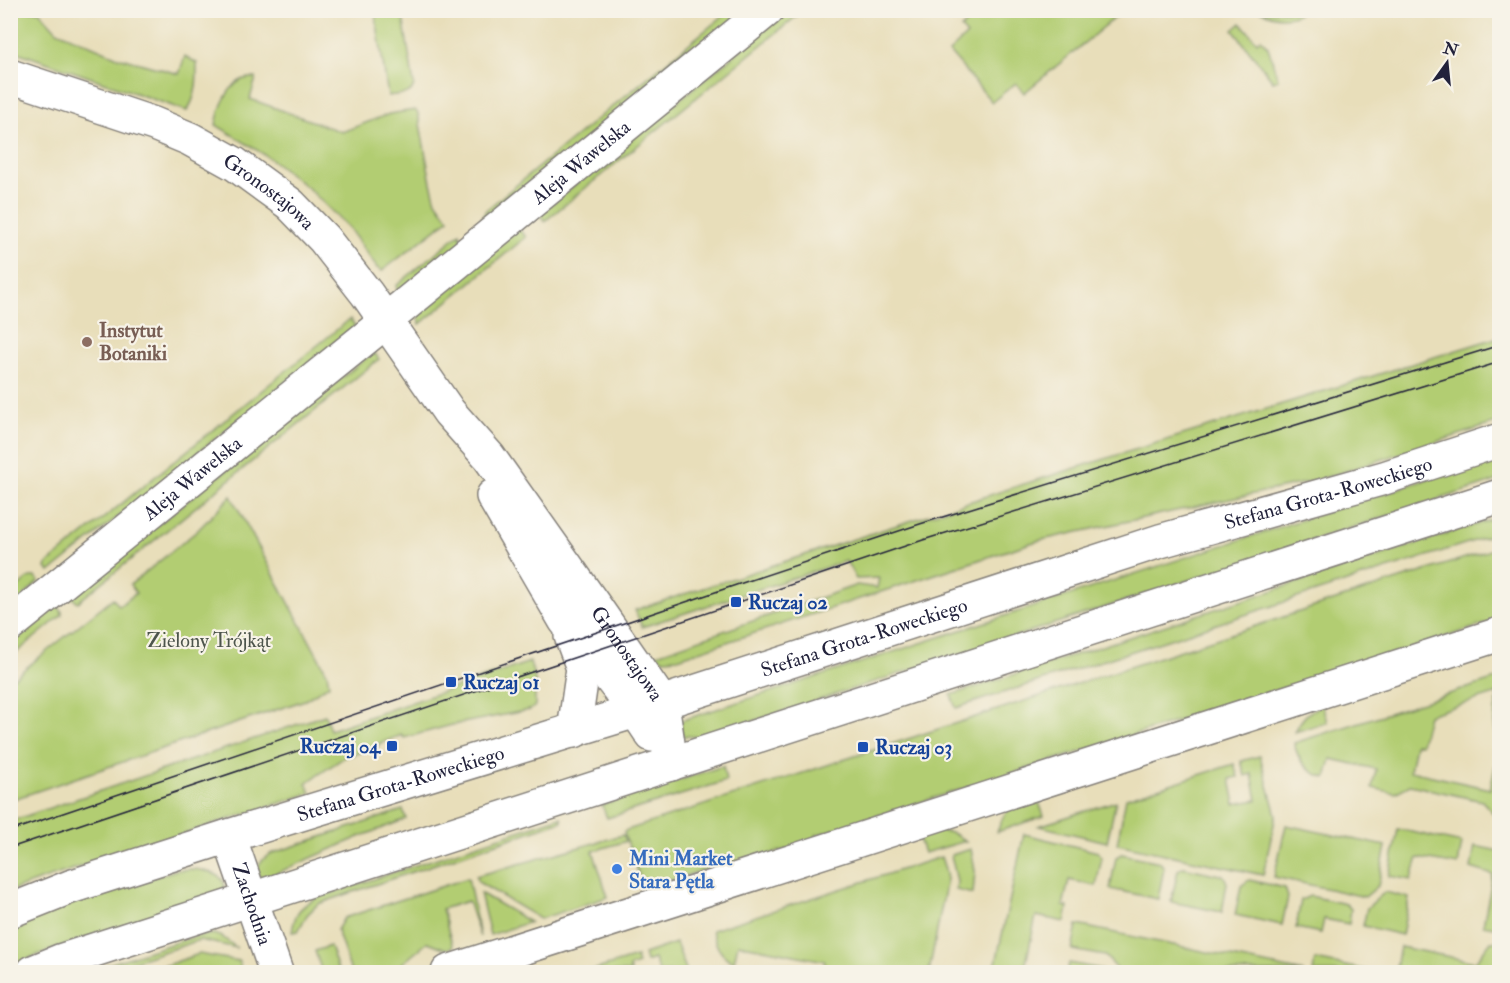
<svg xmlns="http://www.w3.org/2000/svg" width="1510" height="983" viewBox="0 0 1510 983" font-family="'IM FELL Double Pica',serif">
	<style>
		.green { fill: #b2cd72; stroke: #6a7856; stroke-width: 1.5 }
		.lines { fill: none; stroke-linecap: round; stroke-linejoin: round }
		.minor-casing { stroke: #85807a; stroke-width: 36 }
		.major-casing { stroke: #85807a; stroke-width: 36 }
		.minor { stroke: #fff; stroke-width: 33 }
		.major { stroke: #fff; stroke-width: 33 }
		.tram { stroke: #22223b; stroke-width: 1.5 }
		.education-dot { fill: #8d6e63; stroke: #f7f3e8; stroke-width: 2 }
		.transit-dot { fill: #1a4fb4; stroke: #f7f3e8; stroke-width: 2 }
		.shop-dot { fill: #3f7fe0; stroke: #f7f3e8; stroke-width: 2 }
		.labels { text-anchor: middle; stroke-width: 4.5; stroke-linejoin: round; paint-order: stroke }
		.street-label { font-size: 20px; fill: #22223b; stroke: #f7f3e8 }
		.education-label { font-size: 20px; font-weight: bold; fill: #785e54; stroke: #f7f3e8; text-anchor: start }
		.transit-label { font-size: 20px; font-weight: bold; fill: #164399; stroke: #f7f3e8; text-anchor: start }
		.park-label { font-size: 20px; fill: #4d554c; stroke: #f7f3e8 }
		.shop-label { font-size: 20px; font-weight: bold; fill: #366cbe; stroke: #f7f3e8; text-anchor: start }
	</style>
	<rect width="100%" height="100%" fill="#f7f3e8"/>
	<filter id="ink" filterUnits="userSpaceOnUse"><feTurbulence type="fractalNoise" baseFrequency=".0167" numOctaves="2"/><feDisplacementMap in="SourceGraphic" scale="12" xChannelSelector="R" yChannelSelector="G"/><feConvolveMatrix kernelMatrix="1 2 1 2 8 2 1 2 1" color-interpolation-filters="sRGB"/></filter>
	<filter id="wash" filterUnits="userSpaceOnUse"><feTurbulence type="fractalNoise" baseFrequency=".008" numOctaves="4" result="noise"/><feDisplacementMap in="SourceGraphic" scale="24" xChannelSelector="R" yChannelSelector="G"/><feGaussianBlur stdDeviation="1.35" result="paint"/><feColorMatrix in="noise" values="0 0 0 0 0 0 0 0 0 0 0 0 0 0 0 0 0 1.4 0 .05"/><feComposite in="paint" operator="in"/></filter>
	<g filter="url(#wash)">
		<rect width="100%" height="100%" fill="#e8deba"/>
		<!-- green -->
		<path class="green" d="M11 10 39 11 57 31 118 57 179 74 185 56 197 63C197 81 197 96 187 111L11 50Z
			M375 11H402L414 85C412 96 398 94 388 96Z
			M729 11H748L483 221 481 218 486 210Z
			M788 11H803L545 221 539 214Z
			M982 11V10L1123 11 1024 93 1016 83 992 102 949 52 967 35 961 28Z
			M1260 11H1302C1289 21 1274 17 1260 11Z
			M1241 23 1257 42 1261 39 1268 47 1278 79 1273 81 1233 30Z
			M248 78H256L250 99 342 132 389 114 415 110 418 113 431 183 436 201 449 219 382 271 377 268 349 228 308 188 265 155 216 125C219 108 229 81 248 78Z
			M518 228 526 237 420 324 418 311Z
			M460 233 463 243 399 296 396 286Z
			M350 319 355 326 50 572 46 568 47 564Z
			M1499 337V422L1318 480 1037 541 678 658 664 659 654 655 857 585 877 588 879 578 856 579 846 561 642 627 635 610 1024 484Z
			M374 352 379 359 78 602 71 597V594Z
			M1499 456V480L704 737 682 736 680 721 686 719Z
			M231 496 327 673 329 685 305 700 11 800V680L113 598 119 606 136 593 130 585 197 531Z
			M1499 517V533L956 708 951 695Z
			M1499 547V620L816 835 818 839 732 867 729 862 644 889 627 841 593 851 608 897 540 919 478 882 476 876 623 835 626 840 624 831Z
			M30 577H35L39 581 11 609V593Z
			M58 606 62 612V615L11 657V642L54 607Z
			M530 662 535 680V706L530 710 452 725 404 738 402 735 378 744V747L345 757 306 783 311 793 40 880 11 891V821L325 715 330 730Z
			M1499 678V740C1490 724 1496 709 1498 693L1428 715 1421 744H1415L1410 771 1490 789 1496 763H1499V815L1494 814 1482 801 1410 785 1395 793 1372 788 1376 769 1331 759 1326 778C1308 773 1298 761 1294 743Z
			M1322 705 1327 722 1295 732C1301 719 1308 711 1322 705Z
			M1260 756 1276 815 1263 875 1117 844 1126 798 1234 764 1238 777 1230 779 1235 804 1257 800 1252 774 1245 776 1241 761Z
			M723 766 726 781 607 818 602 805Z
			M1037 797 1044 816 997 832 1003 817 1012 805Z
			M1116 801 1107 842 1039 826Z
			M403 810 406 819 357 838 268 877H259C256 863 260 862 270 854Z
			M561 817 562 821 318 904 307 915 298 931 292 932C295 913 298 909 314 899Z
			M1286 825 1386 846 1378 886 1365 897 1274 877Z
			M1398 829 1462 843 1458 865 1418 858 1411 880 1389 876Z
			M941 831 952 833 966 841 924 853 918 836Z
			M1024 834 1098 852 1102 857 1096 886 1069 880 1063 906 1068 907 1065 922 1036 916 1024 972H994Z
			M1475 846 1499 851V928L1483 925 1493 875 1471 868Z
			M971 849 975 871 973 894 956 890 957 881 951 855Z
			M1122 854 1160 862 1164 868 1158 899 1110 889 1116 857Z
			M941 857 945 869 947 879 929 972H823L825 961 738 944 734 962C720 956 715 944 712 930Z
			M1183 867 1224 876 1227 883 1222 912 1171 902 1178 870Z
			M193 869C205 870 231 875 223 892L40 954 11 966V925L41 913 176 870Z
			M468 878 480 937 468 901 442 909 453 947 446 949 428 942 392 972H351L337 930 344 918Z
			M1249 880 1285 888 1288 897 1282 925 1235 915 1241 886Z
			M1385 892 1409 898 1402 935 1363 926 1367 908Z
			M480 893 530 922 490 935Z
			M1310 896 1346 904 1351 909 1349 924 1324 919 1321 933 1296 928 1301 900Z
			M1077 925 1304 972H1120L1105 956 1072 950Z
			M214 934 222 937 237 948 200 940 101 972H84L196 936Z
			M1491 941 1499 942V972H1395L1400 947 1475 962Z
			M676 943 687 972H659L654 959 646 962 644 954Z
			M330 946 339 972H322L315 951Z
			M199 954 239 961 241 970 233 972H146Z
			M636 957 638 964 629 967 631 972H587Z
			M1315 960 1376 972H1313Z
			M1069 963 1101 969 1104 972H1067Z"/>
	</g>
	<g filter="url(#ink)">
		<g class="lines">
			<defs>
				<g id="minor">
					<path id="s1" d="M10 76 154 124 190 139 235 164 290 204 324 239 367 294 449 412 489 457 596 608 662 703 671 764"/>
					<path id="s2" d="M396 312 767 10"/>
					<path d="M493 496 565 620 636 711 652 735"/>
					<path id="s3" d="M10 625 374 331"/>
					<path d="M571 636 583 668 574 731"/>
					<path id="s4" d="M229 836 276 972"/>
					<path d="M448 972 1500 634"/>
				</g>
				<g id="major">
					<path id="s5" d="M10 911 70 887 229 836 636 711 1160 541 1384 478 1500 440"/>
					<path d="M33 972 60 961 1500 496"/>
				</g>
			</defs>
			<!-- minor casing -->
			<use href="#minor" class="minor-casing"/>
			<!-- major casing -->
			<use href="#major" class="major-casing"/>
			<!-- minor -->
			<use href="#minor" class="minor"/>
			<!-- major -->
			<use href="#major" class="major"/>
			<!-- tram -->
			<path class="tram" d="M10 831 742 583 920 524 1500 345
				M10 848 923 540 1500 362"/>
		</g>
	</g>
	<!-- markers -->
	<circle class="education-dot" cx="87" cy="342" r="6"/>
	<g class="transit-dot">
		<rect x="730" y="596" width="12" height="12" rx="3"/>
		<rect x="445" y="676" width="12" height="12" rx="3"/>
		<rect x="386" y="740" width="12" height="12" rx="3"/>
		<rect x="857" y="741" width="12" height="12" rx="3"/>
	</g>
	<circle class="shop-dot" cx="617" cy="869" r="6"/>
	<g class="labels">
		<!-- street labels -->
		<g class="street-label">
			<text dy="7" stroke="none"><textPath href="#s2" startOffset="238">Aleja Wawelska</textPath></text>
			<text dy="7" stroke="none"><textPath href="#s1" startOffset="286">Gronostajowa</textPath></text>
			<text dy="7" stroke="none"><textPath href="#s3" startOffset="234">Aleja Wawelska</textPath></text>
			<text dy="7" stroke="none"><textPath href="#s5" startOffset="1383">Stefana Grota-Roweckiego</textPath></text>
			<text dy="7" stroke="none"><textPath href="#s5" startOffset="897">Stefana Grota-Roweckiego</textPath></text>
			<text dy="7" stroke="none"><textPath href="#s1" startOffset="873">Gronostajowa</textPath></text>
			<text dy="7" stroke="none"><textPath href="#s5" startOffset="411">Stefana Grota-Roweckiego</textPath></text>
			<text dy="7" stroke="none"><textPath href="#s4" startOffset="72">Zachodnia</textPath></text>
		</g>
		<!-- education labels -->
		<g class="education-label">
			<text x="99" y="337">Instytut<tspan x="99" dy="23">Botaniki</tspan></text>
		</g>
		<!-- transit labels -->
		<g class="transit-label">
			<text x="748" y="609">Ruczaj 02</text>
			<text x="463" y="689">Ruczaj 01</text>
			<text x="380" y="753" text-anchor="end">Ruczaj 04</text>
			<text x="875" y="754">Ruczaj 03</text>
		</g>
		<!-- park labels -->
		<g class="park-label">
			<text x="209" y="647">Zielony Trójkąt</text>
		</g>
		<!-- shop labels -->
		<g class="shop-label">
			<text x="629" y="865">Mini Market<tspan x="629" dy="23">Stara Pętla</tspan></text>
		</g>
	</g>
	<!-- margin -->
	<rect width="1510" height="983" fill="none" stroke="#f7f3e8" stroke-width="36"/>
	<!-- north arrow -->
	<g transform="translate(1447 63) rotate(15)" stroke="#f7f3e8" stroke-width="4.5" paint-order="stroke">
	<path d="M0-4.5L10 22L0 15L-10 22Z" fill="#22223b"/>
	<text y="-9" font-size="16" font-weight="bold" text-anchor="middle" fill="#22223b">N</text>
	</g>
</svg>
